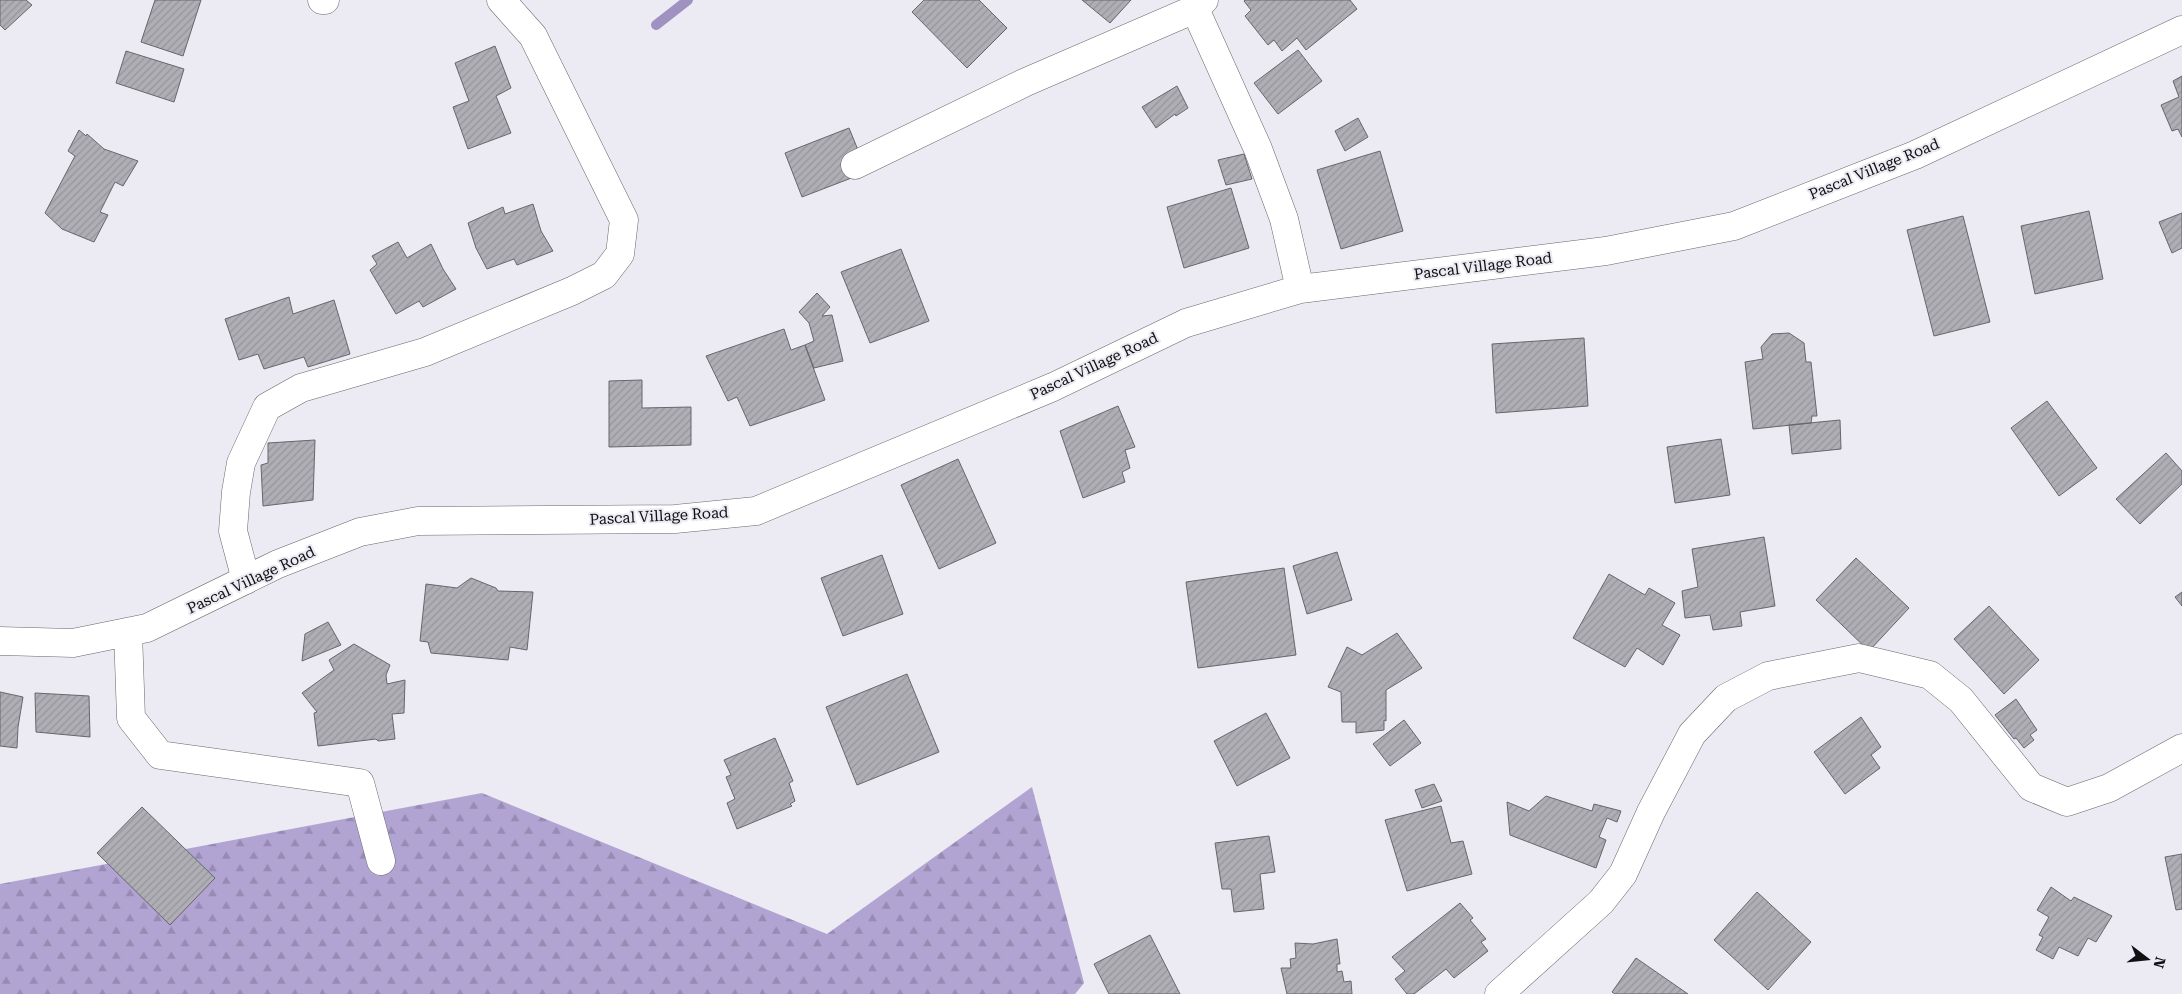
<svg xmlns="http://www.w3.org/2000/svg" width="2182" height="994" viewBox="0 0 2182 994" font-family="'Roboto Serif',serif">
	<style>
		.forest { fill: url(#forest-firs) }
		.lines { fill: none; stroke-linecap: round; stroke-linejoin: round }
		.stream { stroke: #a092c0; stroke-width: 10 }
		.building { fill: url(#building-hatch); stroke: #67666c }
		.minor-casing { stroke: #68676d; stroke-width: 29 }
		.minor { stroke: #fff; stroke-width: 28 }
		.labels { text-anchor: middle; stroke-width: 4; stroke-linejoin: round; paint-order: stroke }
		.street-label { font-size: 15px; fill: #111013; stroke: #eceaf2 }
	</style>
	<defs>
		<pattern id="forest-firs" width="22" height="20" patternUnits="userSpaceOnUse" patternTransform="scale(1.25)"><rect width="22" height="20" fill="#b1a3d2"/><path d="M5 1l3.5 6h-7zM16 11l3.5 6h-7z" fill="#978bb3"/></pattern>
		<pattern id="building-hatch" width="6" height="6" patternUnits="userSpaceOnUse" patternTransform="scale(1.25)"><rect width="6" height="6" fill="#b0aeb5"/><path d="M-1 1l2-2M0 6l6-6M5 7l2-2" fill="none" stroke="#96959b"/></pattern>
	</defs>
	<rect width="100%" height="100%" fill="#eceaf2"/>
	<!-- forest -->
	<path class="forest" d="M1032 787 1084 983 1075 994H0V884L482 793 827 934Z"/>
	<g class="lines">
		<!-- stream -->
		<path class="stream" d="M656 25 688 0"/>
	</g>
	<!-- building -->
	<path class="building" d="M0 0H26L32 5 5 30 0 25Z
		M155 0H201L183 56 141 42Z
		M924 0H979L1007 28 967 68 912 12Z
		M1082 0H1131L1110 23Z
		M1245 0H1350L1357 9 1306 50 1297 38 1282 51 1274 40 1268 45 1245 16 1251 10 1244 1Z
		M495 46 511 88 496 96 511 133 468 149 453 107 469 101 455 63Z
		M1298 50 1322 81 1278 114 1254 83Z
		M126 51 184 69 174 102 116 83Z
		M2182 76V137L2178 129 2172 131 2161 105 2179 97 2173 81Z
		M1177 86 1188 108 1176 116 1175 114 1156 128 1142 107Z
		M1358 118 1368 137 1345 151 1335 131Z
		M849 128 867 172 802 197 785 153Z
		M79 130 86 136 87 134 104 149 138 161 123 186 115 182 100 212 108 215 94 242 62 229 45 213 75 156 68 151Z
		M1380 151 1403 231 1341 249 1317 170Z
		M1244 154 1252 179 1226 185 1218 160Z
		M1231 188 1249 248 1184 268 1167 207Z
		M533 204 541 231 553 251 517 265 514 259 487 269 476 248 468 223 503 207 505 214Z
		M2089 211 2103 279 2035 294 2021 226Z
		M2182 213V248L2172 253 2159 222Z
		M1963 216 1990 322 1934 336 1907 230Z
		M398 242 407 258 431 244 443 269 456 289 423 307 419 301 396 314 370 270 377 264 372 256Z
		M901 249 929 321 870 343 841 272Z
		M817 293 830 307 822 316 832 315 843 361 814 368 805 345 814 341 809 323 799 312Z
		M289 297 293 314 334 300 350 354 308 367 304 357 264 369 258 354 239 360 225 319Z
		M784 329 791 350 805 345 825 400 750 426 737 397 728 401 706 356Z
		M1789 333 1804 343 1806 362H1811L1817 416H1812L1811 423 1753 429 1745 362 1763 359 1761 347 1772 334Z
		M1584 338 1588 406 1496 413 1492 344Z
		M642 380V408L691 407V445L609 447V381Z
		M2047 401 2097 468 2059 496 2011 428Z
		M1118 406 1135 447 1125 450 1130 468 1122 472 1125 482 1083 498 1060 431Z
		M1840 420 1841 449 1792 454 1789 425Z
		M1721 439 1730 495 1675 503 1667 447Z
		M315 440 313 500 263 506 261 465 268 463V443Z
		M2166 453 2182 471V484L2140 524 2116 499Z
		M958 459 996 543 939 569 901 485Z
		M1764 537 1775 606 1740 612 1742 626 1713 630 1710 615 1685 618 1682 591 1698 587 1692 549Z
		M1337 552 1352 600 1307 614 1293 566Z
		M882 555 903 614 843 636 821 578Z
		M1856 558 1909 608 1869 651 1816 600Z
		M1284 568 1296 655 1198 668 1186 582Z
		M1609 574 1645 595 1649 588 1675 603 1662 625 1680 635 1663 665 1637 648 1625 667 1573 638Z
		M471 578 496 588 498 591 533 592 527 650 510 647 508 660 431 653 428 642 420 641 426 584 457 588Z
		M2182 592V606L2175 597Z
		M1989 606 2039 660 2004 694 1954 639Z
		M328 622 341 645 302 661 305 634Z
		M1397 633 1422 668 1386 690V721L1384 720V730L1356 733V722H1342L1341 692 1328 687 1347 647 1362 655Z
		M354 644 390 665 386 675 387 684 405 680 404 713 392 714 395 739 378 741 376 739 318 746 314 713 317 712 302 693 334 670 329 660Z
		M907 674 939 752 857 785 826 707Z
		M0 692 23 697 18 727 17 748 0 746Z
		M35 693 89 696 90 737 36 732Z
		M2016 699 2037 730 2030 735 2034 740 2024 748 2016 738 2014 739 1995 715Z
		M1266 713 1290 758 1237 786 1214 741Z
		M1861 717 1881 747 1871 755 1880 768 1845 794 1814 752Z
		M1404 720 1421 743 1390 766 1373 744Z
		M775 738 793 781 789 783 795 801 790 804 792 806 737 829 727 803 735 799 726 777 731 775 724 760Z
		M1434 784 1442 801 1422 808 1415 790Z
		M1546 796 1592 811 1594 804 1621 811 1617 822 1607 818 1599 837 1606 840 1596 868 1510 835 1507 802 1529 811Z
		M1441 806 1451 843 1463 841 1472 874 1407 891 1385 820Z
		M142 807 215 878 170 925 97 853Z
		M1269 836 1275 872 1260 874 1264 909 1234 912 1231 889H1222L1215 843Z
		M2182 854V909L2176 910 2165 857Z
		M2051 887 2071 901 2074 897 2112 916 2096 942 2088 938 2078 956 2059 947 2053 959 2036 950 2043 937 2039 935 2049 917 2037 910Z
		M1757 892 1811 942 1768 990 1714 940Z
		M1460 903 1473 918 1470 920 1486 939 1481 942 1488 951 1454 978 1446 969 1414 994H1407L1395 979 1405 971 1392 957Z
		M1150 935 1180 994H1109L1094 964Z
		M1337 939 1340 964H1337V972L1342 971 1344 982 1351 981 1352 994H1287L1281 968H1291L1290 959 1296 958 1295 943 1313 944Z
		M1636 958 1688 994H1615L1612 992Z"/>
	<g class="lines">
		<defs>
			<path id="minor" d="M322 0H325
				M1195 9 1258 149 1284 219 1300 289
				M855 165 1026 82 1195 9 1204 0
				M246 580 233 531 236 492 241 463 267 407 301 388 425 352 572 291 604 275 620 254 624 220 533 36 501 0
				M128 632 131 718 160 755 360 783 381 861
				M0 641 73 643 147 628 278 564 360 532 418 521 675 519 756 511 1053 387 1186 323 1300 289 1606 251 1734 226 1915 155 2182 30
				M1499 994 1601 902 1623 874 1651 812 1692 734 1726 698 1768 676 1859 658 1930 675 1961 700 2031 787 2067 802 2109 788 2182 748"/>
		</defs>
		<!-- minor casing -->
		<use href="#minor" class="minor-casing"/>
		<!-- minor -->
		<use href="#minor" class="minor"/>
	</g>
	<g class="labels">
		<!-- street labels -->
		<g class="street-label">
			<text transform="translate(1874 169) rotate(-22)" y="5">Pascal Village Road</text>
			<text transform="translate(1483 266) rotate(-7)" y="5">Pascal Village Road</text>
			<text transform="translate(1094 366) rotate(-25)" y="5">Pascal Village Road</text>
			<text transform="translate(659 516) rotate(-3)" y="5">Pascal Village Road</text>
			<text transform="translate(251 580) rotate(-25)" y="5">Pascal Village Road</text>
		</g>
	</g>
	<!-- north arrow -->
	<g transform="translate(2147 959) rotate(106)" stroke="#eceaf2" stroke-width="4" paint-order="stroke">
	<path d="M0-4L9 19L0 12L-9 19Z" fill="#111013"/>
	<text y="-8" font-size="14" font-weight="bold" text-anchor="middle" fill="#111013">N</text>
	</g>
</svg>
